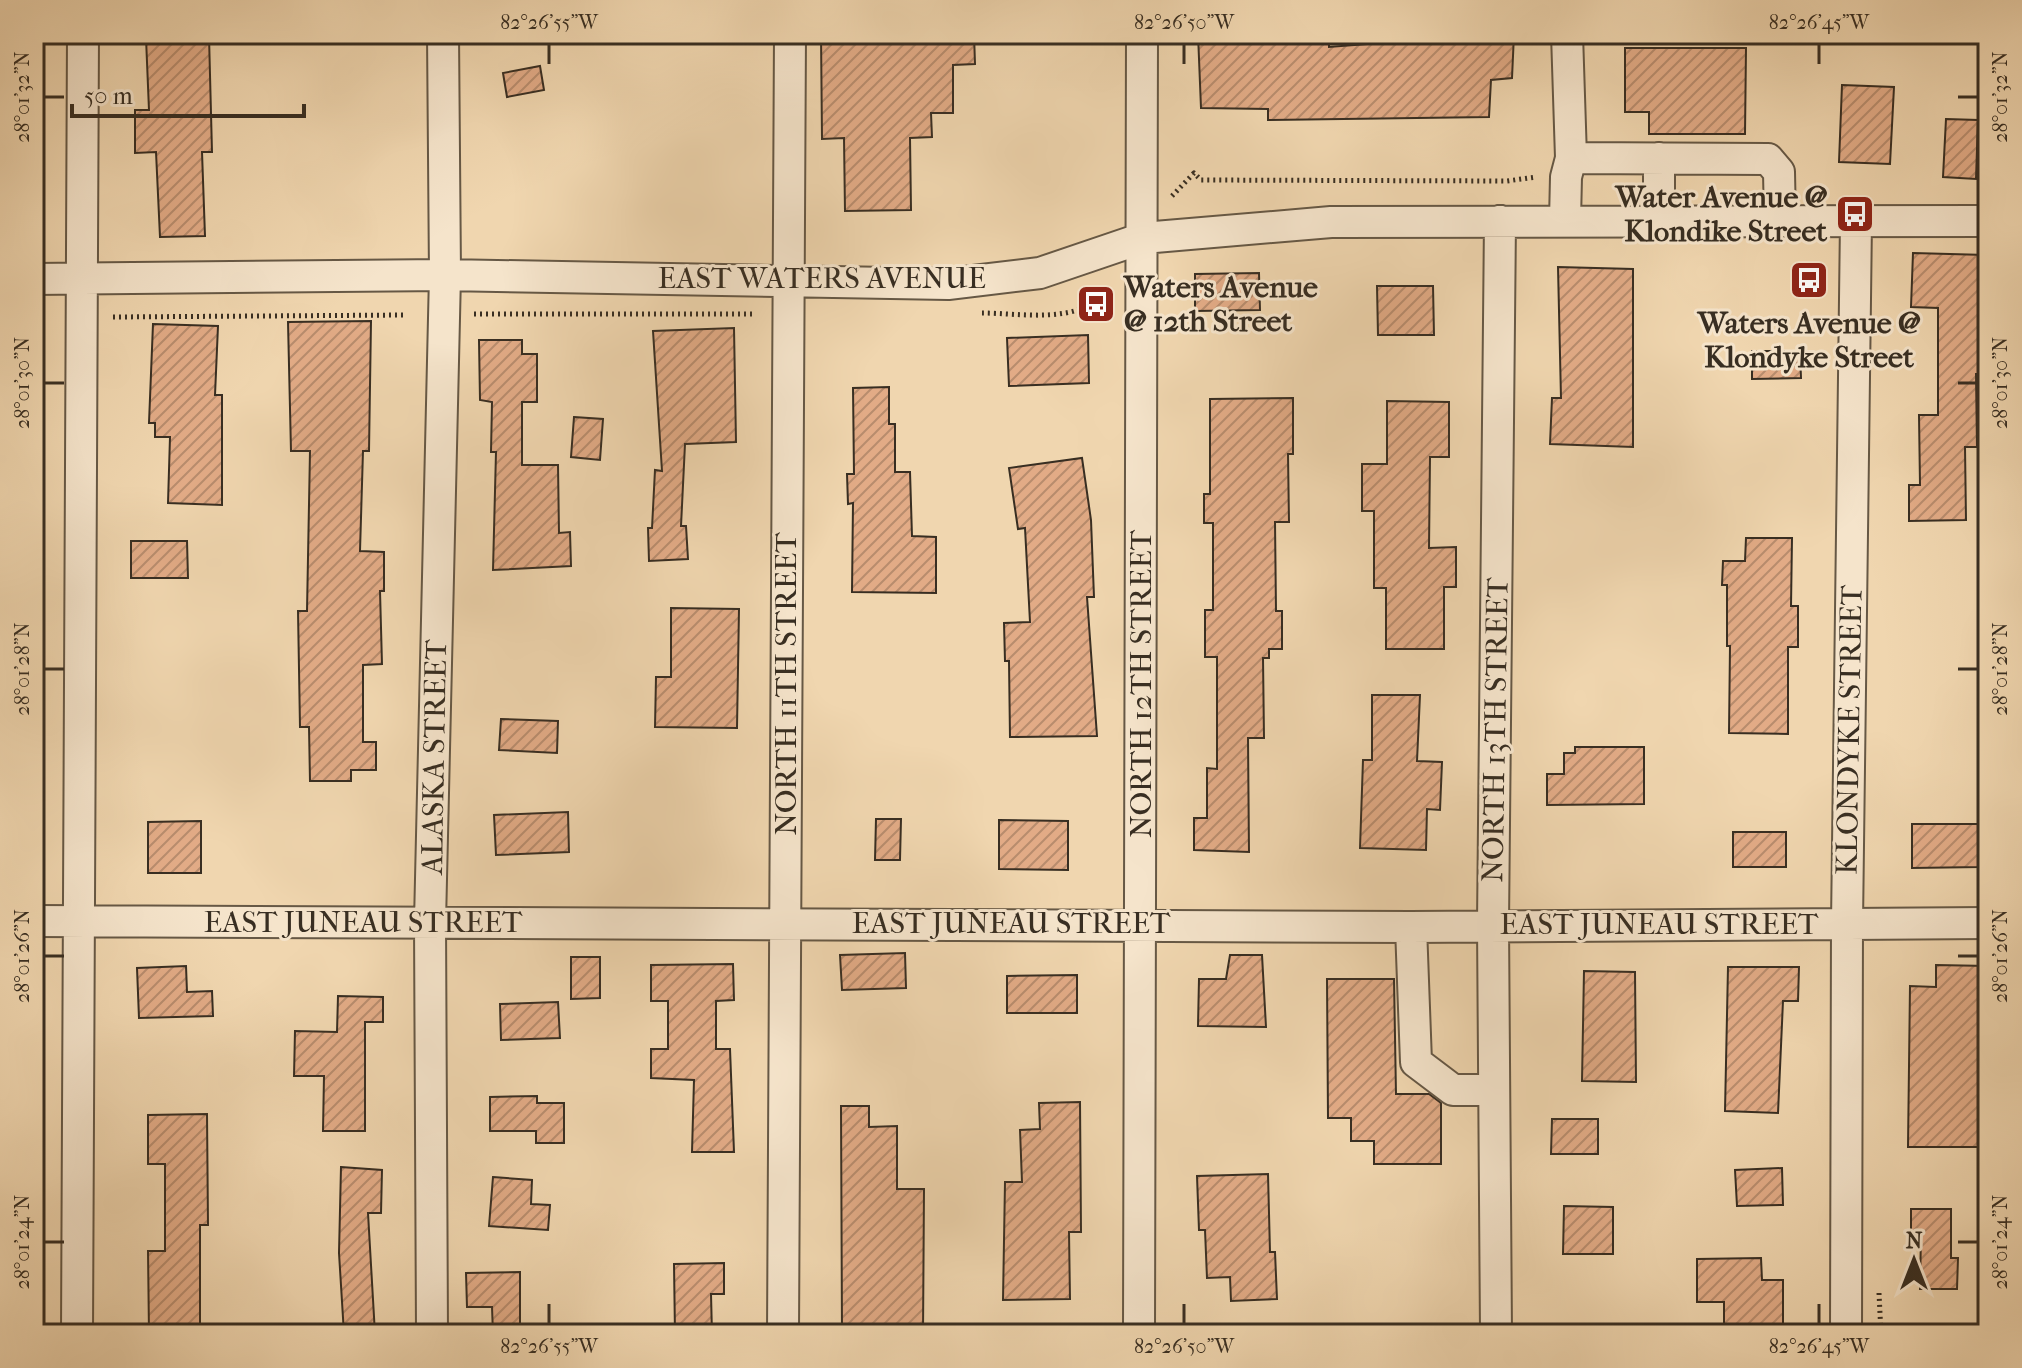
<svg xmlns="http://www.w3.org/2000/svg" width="2022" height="1368" viewBox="0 0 2022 1368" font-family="'IM FELL French Canon',serif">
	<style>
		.building { fill: url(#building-hatch); stroke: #382e22; stroke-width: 2 }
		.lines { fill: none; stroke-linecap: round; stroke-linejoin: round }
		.minor-casing { stroke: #665845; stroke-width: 34 }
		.path { stroke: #382e22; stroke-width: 5; stroke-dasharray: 2 4; stroke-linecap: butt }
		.minor { stroke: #f5e4cb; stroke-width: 30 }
		.ticks { fill: none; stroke: #382e22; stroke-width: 3 }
		.labels { text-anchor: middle; stroke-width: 6; stroke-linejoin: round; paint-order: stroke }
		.poi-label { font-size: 30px; font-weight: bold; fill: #382e22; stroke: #f5e4cb; text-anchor: end }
		.street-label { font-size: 30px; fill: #382e22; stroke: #f5e4cb }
		.neatline { fill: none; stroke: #382e22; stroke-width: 3 }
		.ticks-label { font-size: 20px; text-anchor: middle; fill: #382e22 }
	</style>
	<defs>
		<pattern id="building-hatch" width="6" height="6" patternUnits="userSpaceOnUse" patternTransform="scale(2)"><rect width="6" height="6" fill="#e2ab86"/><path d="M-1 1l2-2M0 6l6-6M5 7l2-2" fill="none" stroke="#b88c6d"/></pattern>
	</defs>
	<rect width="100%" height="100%" fill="#f0d6af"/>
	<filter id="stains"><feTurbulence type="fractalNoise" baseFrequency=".0025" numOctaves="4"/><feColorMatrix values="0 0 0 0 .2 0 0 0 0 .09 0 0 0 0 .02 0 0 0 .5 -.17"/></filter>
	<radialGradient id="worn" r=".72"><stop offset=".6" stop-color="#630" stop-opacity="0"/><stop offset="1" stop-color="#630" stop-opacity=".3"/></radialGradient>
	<!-- building -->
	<path class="building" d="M821 34H974L975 64 953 65V113H931L932 137 910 138 911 210 845 211 844 138 822 139Z
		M1198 34H1329V47L1393 42 1394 34H1514L1512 78 1491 80 1489 117 1268 120V109L1201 108Z
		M209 36 212 152H202L205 236 160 237 156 152 135 153V110H149L146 38Z
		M1625 48H1746L1745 134H1649V112H1625Z
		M540 66 544 90 507 97 503 73Z
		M1842 85 1894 87 1890 164 1839 162Z
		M1946 119 1978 120 1976 179 1943 177Z
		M1913 253 1986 255 1984 333H1988V374H1976L1977 447H1965L1966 520 1909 521V485H1920L1919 415H1938V308L1911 307Z
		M1558 267 1633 269V447L1550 444 1552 398H1561Z
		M1259 273 1260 310 1195 311V274Z
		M1377 286H1433L1434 335H1378Z
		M371 321 369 451H363L360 551 384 552V591H380L382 664 363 665V742H376V770H351V781H310L309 727H300L298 611H307L310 451H291L288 322Z
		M153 324 218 326 215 395H222V505L168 503 170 437H155V423H149Z
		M734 328 736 442 685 444 681 526H686L688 559 649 561 648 528H652L655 470 662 471 653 331Z
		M1088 335 1089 383 1009 386 1007 338Z
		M479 340H522V354H537V402H522V465H558L559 533 570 532 571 566 493 570 496 452H491L492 402 480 400Z
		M1752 351H1800L1801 378 1752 379Z
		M889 387V424H895V472H910L912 536 936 537V593L852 592 853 503 848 504 847 474H854L853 388Z
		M1293 398V454H1288L1289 522H1275L1276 611H1282V649H1269V658H1263L1264 738H1248L1249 852 1194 850V818H1207V768L1217 769V657H1205V610H1213V523H1204V494H1210V399Z
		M1387 401 1449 402V457H1430L1429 548 1456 547V587H1444V649H1386V588H1374V511H1362V464H1387Z
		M574 417 603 419 600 460 571 457Z
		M1082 458 1091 520 1094 597H1087L1097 736 1010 737 1009 661H1005L1004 623 1030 622 1025 528 1018 529 1009 468Z
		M1746 538H1792L1791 606H1798V647H1788V734L1729 733 1730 646H1727V585H1722L1723 561H1745Z
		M131 541H187L188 578H131Z
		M671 608 739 609 737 728 655 727 656 677H671Z
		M1372 695H1420L1417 761 1442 762 1440 810 1427 809 1426 850 1360 848 1363 760H1372Z
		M501 719 558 721 557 753 499 750Z
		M1575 747H1644V804L1547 805V774H1564V753H1575Z
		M568 812 569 852 496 855 494 815Z
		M876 819H901L900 860H875Z
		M999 820 1068 821V870L999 869Z
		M201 821V873H148V822Z
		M1912 824H1979L1980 867 1912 868Z
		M1733 832H1786V867H1733Z
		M905 953 906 988 842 990 840 955Z
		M1230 955H1262L1266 1027 1198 1026 1199 979H1226Z
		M571 957H600V998L571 999Z
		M733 964 734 1000 716 1001V1049H730L734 1152H692L694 1080 651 1078V1049H668V1001H651V965Z
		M1936 965 1988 966 1987 1147H1908L1910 986 1936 987Z
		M186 966 187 992 212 991 213 1016 139 1018 137 968Z
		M1728 967H1799L1798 1001H1783L1778 1113 1725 1111Z
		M1584 971 1635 972 1636 1082 1582 1081Z
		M1077 975V1013H1007V976Z
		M1327 979H1394L1396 1094H1429L1441 1103V1164H1374V1141H1351V1118H1328Z
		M338 996 383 997V1022H365V1131H323L324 1076H294L295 1031 337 1032Z
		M558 1002 560 1038 501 1040 500 1004Z
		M537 1096V1103H564V1143H536V1131H490V1097Z
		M1080 1102 1081 1232H1069L1070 1299 1003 1300 1005 1182H1022L1020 1130 1040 1129 1039 1103Z
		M841 1106H869V1127L897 1126V1189H924L923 1334H842Z
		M207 1114 208 1225H200V1334H149L148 1251H165V1164H148V1115Z
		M1552 1119H1598V1154H1551Z
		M341 1167 382 1170 381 1213H368L375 1334H344L339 1253Z
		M1782 1168 1783 1205 1737 1206 1735 1170Z
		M1268 1174 1270 1252H1275L1277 1299 1231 1301 1230 1277 1207 1278 1205 1230H1199L1197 1176Z
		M493 1177 532 1180 531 1204 550 1205 548 1230 489 1226Z
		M1564 1206 1613 1207V1254H1563Z
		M1911 1209H1951V1258H1958L1957 1289H1920L1921 1233H1911Z
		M1761 1258 1762 1280H1783V1334H1724V1302H1697V1259Z
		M724 1263V1294H711L712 1334H675L674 1264Z
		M520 1272V1334H493L492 1307H467L466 1273Z"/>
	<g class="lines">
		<defs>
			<path id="minor" d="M1571 158 1768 159 1779 172 1780 221
				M1659 158V220
				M1565 220 1566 177 1571 158 1567 34
				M34 279 445 275 948 284 1040 273 1143 238 1331 222 1988 221
				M34 921 1411 927 1988 923
				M1411 927 1416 1062 1453 1090H1494
				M77 1334 83 34
				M432 1334 430 922 445 275 443 34
				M783 1334 790 34
				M1139 1334 1142 34
				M1496 1334 1493 924 1500 221
				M1846 1334 1847 923 1856 221"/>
		</defs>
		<!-- minor casing -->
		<use href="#minor" class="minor-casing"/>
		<!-- path -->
		<path class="path" d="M1172 196 1194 173 1201 180 1507 181 1536 177
			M982 313C1020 313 1079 325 1105 292
			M474 314H752
			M113 317 407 315
			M1879 1293 1881 1334"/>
		<!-- minor -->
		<use href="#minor" class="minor"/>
	</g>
	<!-- ticks -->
	<path class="ticks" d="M549 44V64M1184 44V64M1819 44V64M44 97H64M1958 97H1978M44 383H64M1958 383H1978M44 669H64M1958 669H1978M44 956H64M1958 956H1978M44 1242H64M1958 1242H1978M549 1304V1324M1184 1304V1324M1819 1304V1324"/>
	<!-- icons -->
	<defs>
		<symbol id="bus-square" viewBox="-11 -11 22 22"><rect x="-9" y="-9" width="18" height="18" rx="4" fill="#8f2418" stroke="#f5e4cb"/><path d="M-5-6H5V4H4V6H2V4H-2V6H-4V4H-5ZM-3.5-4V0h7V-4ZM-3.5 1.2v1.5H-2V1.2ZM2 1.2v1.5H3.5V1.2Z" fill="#fff"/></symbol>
	</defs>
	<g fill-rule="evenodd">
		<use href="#bus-square" x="1833" y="192" width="44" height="44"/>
		<use href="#bus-square" x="1787" y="258" width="44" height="44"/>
		<use href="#bus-square" x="1074" y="282" width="44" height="44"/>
	</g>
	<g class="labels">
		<!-- poi labels -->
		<g class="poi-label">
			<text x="1827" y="207">Water Avenue @<tspan x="1827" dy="34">Klondike Street</tspan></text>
			<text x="1124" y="297" text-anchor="start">Waters Avenue<tspan x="1124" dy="34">@ 12th Street</tspan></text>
			<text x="1809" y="333" text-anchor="middle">Waters Avenue @<tspan x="1809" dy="34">Klondyke Street</tspan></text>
		</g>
		<!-- street labels -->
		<g class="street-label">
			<text x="822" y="288">EAST WATERS AVENUE</text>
			<text transform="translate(786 684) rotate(-90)" y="10">NORTH 11TH STREET</text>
			<text transform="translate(1141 684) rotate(-90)" y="10">NORTH 12TH STREET</text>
			<text transform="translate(1495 730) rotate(-89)" y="10">NORTH 13TH STREET</text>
			<text transform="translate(1849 730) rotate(-89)" y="10">KLONDYKE STREET</text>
			<text transform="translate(434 757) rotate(-89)" y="10">ALASKA STREET</text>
			<text x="363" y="932">EAST JUNEAU STREET</text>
			<text x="1011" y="933">EAST JUNEAU STREET</text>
			<text x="1659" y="934">EAST JUNEAU STREET</text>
		</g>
	</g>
	<!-- margin -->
	<rect width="2022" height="1368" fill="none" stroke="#f0d6af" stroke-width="88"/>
	<!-- north arrow -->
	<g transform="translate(1914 1260)" stroke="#f5e4cb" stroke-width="6" paint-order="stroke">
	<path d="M0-6L14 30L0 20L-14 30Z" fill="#382e22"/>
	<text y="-12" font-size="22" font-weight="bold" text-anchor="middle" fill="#382e22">N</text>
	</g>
	<!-- scale -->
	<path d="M72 104v12h232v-12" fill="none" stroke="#382e22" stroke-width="4"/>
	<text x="84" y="104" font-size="24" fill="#382e22" stroke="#f5e4cb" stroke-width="6" paint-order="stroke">50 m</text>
	<rect x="44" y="44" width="1934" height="1280" class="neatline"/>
	<g class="ticks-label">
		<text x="549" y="29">82°26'55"W</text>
		<text x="1184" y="29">82°26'50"W</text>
		<text x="1819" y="29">82°26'45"W</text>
		<text transform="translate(22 97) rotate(-90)" y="7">28°01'32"N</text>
		<text transform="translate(2000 97) rotate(-90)" y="7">28°01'32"N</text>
		<text transform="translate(22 383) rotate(-90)" y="7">28°01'30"N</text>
		<text transform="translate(2000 383) rotate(-90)" y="7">28°01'30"N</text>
		<text transform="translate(22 669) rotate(-90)" y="7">28°01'28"N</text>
		<text transform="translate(2000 669) rotate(-90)" y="7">28°01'28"N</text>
		<text transform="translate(22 956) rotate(-90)" y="7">28°01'26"N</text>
		<text transform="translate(2000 956) rotate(-90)" y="7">28°01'26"N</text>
		<text transform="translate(22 1242) rotate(-90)" y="7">28°01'24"N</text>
		<text transform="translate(2000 1242) rotate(-90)" y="7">28°01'24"N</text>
		<text x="549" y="1353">82°26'55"W</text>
		<text x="1184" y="1353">82°26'50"W</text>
		<text x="1819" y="1353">82°26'45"W</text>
	</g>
	<rect width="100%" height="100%" filter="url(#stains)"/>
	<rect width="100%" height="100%" fill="url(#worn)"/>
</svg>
